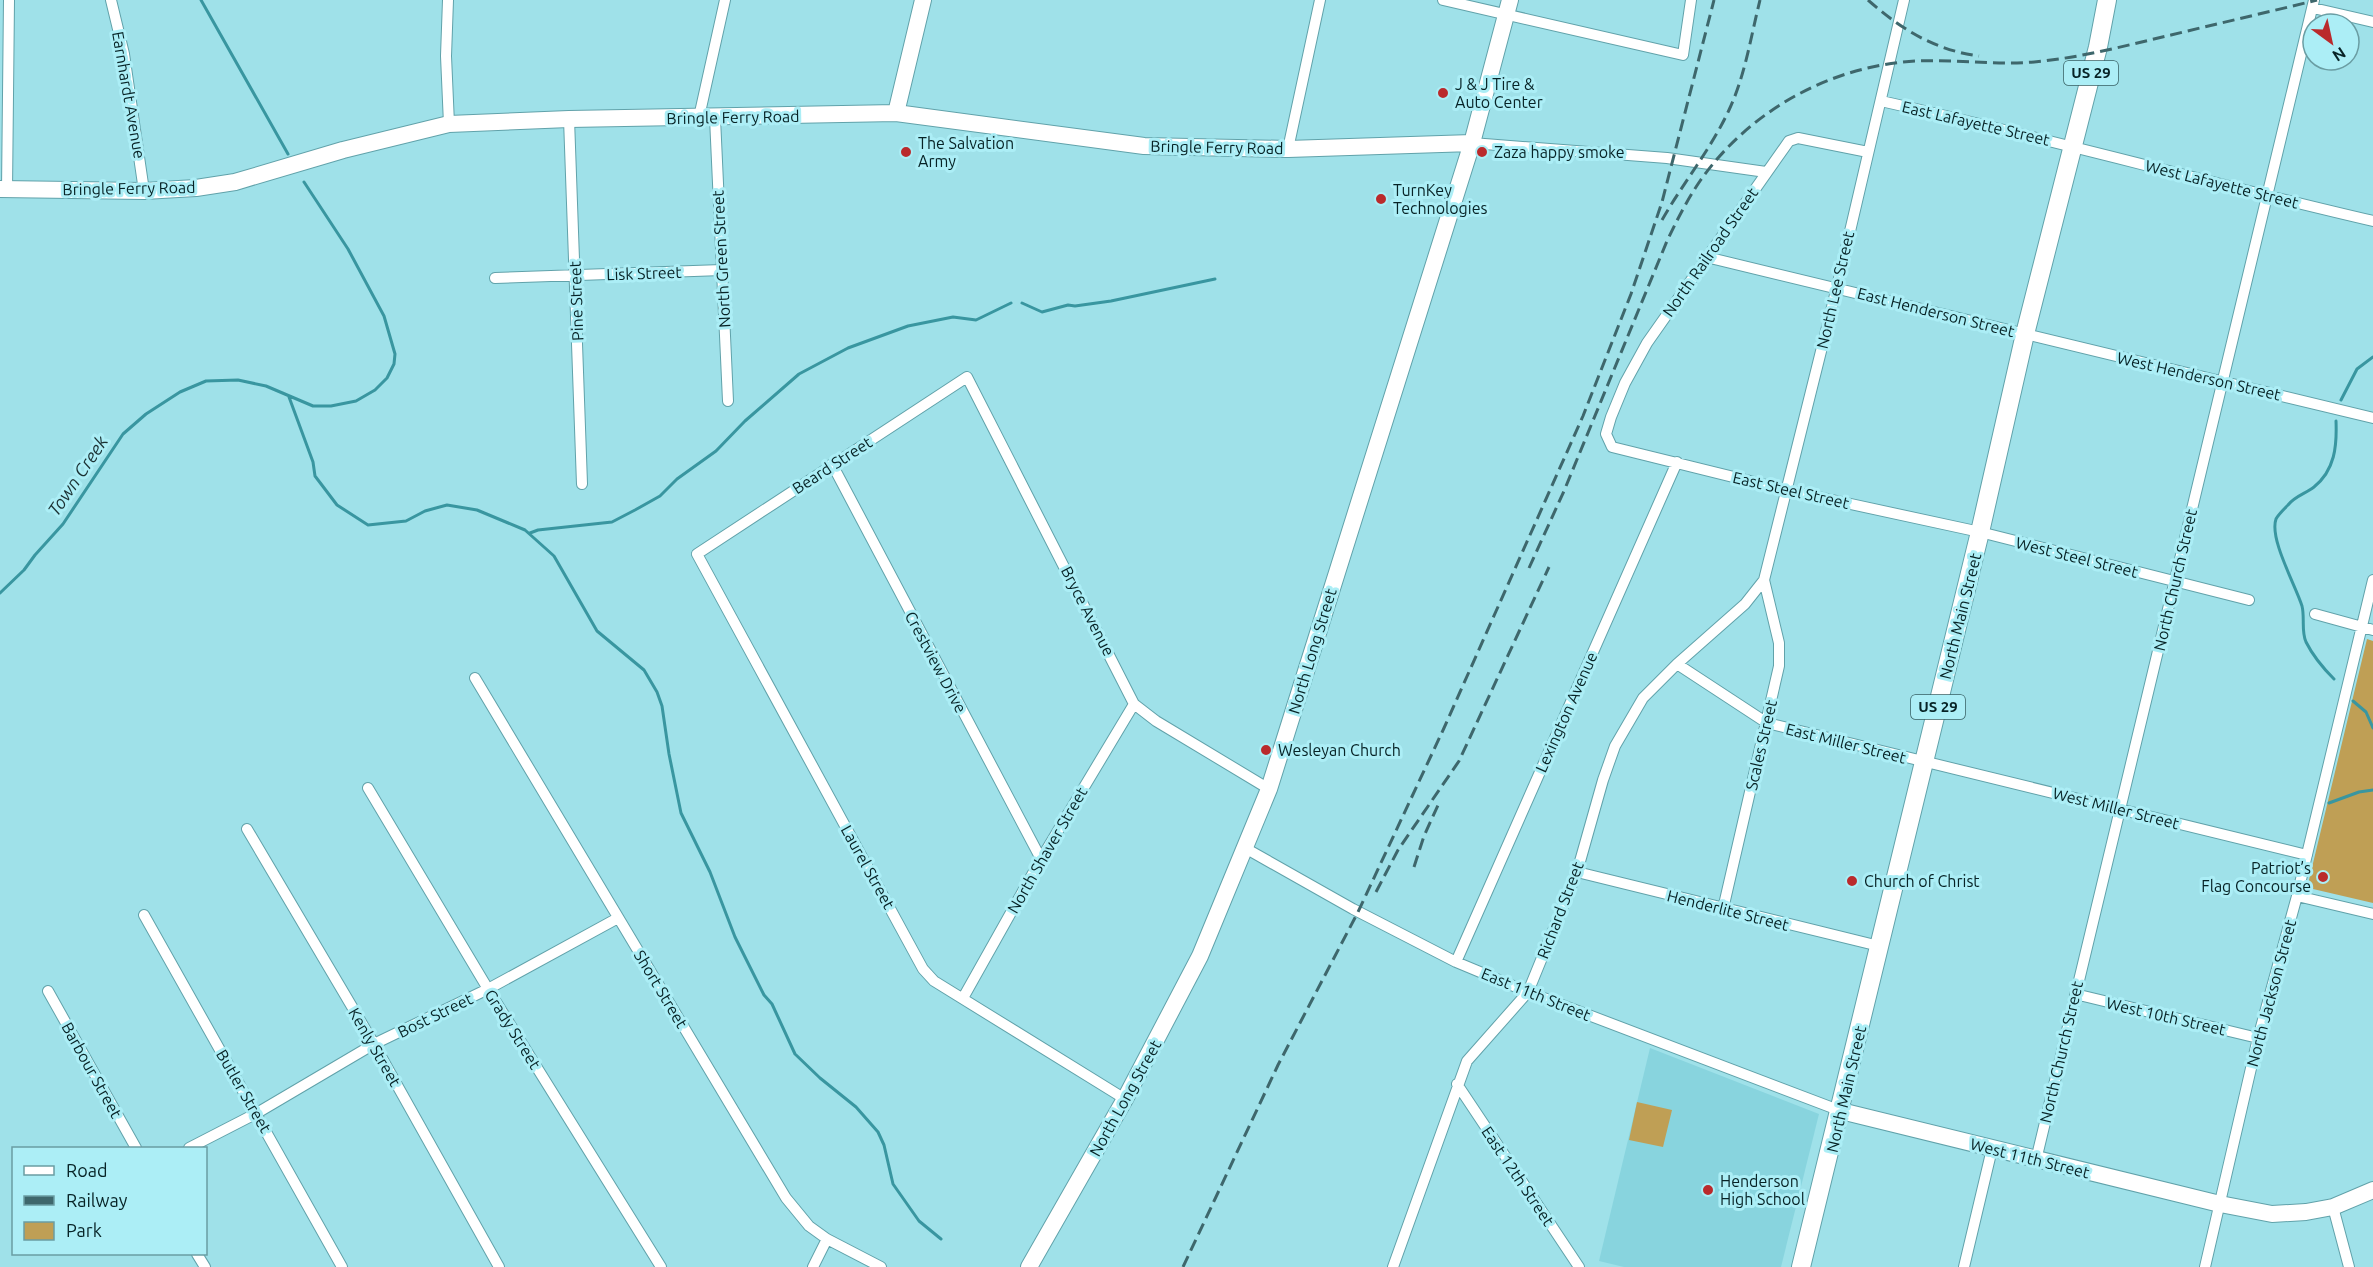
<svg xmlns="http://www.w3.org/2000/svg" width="2373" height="1267" viewBox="0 0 2373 1267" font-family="Ubuntu,sans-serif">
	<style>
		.built { fill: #88d4de }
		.green { fill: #bf9f55 }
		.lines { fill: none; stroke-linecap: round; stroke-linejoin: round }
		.stream { stroke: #3996a0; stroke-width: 3 }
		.street-casing { stroke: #61a2aa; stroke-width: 12 }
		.secondary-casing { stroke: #61a2aa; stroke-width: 18 }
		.primary-casing { stroke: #61a2aa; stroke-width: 20 }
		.street { stroke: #fff; stroke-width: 10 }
		.secondary { stroke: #fff; stroke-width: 16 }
		.primary { stroke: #fff; stroke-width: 18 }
		.rail { stroke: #3e676c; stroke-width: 3; stroke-dasharray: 12 6; stroke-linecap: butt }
		.poi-dot { fill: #ba2a2c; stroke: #aceef6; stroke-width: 2 }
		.labels { text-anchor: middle; stroke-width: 6; stroke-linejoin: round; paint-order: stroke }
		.shield { fill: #aceef6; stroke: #386064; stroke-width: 1.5 }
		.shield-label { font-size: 15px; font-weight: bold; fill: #072326 }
		.poi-label { font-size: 16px; fill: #072326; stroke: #aceef6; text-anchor: start }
		.street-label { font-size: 16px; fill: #072326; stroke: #aceef6 }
		.water-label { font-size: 18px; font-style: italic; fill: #1b3133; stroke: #aceef6 }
	</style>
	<rect width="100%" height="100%" fill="#9fe1e9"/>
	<!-- built -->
	<path class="built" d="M1650 1048 1819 1114 1781 1267H1624L1599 1261Z"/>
	<!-- green -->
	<path class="green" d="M2367 639 2373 641V903L2313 889 2308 884Z
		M1637 1102 1672 1110 1663 1147 1629 1140Z"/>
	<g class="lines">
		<!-- stream -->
		<path class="stream" d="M201 0 288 154
			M1022 303 1042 312 1068 305 1075 306 1111 301 1215 279
			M289 397 313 462 315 476 337 505 368 525 406 521 425 511 447 505 477 510 525 530 554 556 597 631 644 670 657 692 662 706 669 754 681 813 710 872 735 937 764 995 772 1004 795 1054 820 1078 856 1107 878 1132 884 1145 893 1184 919 1221 941 1239
			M2341 400 2357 369 2373 357
			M530 533 538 530 612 522 635 510 660 496 677 479 716 451 745 421 799 374 848 348 908 326 953 317 976 320 1011 303
			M0 593 24 570 35 555 63 524 123 434 146 414 180 392 206 381 238 380 266 386 313 406H331L356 401 375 390 387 378 394 364 395 354 384 316 348 249 304 182
			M2334 679C2323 668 2313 656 2306 642 2301 631 2305 618 2302 606 2296 586 2269 539 2276 519 2278 515 2284 509 2288 505 2295 496 2305 494 2314 487 2335 470 2337 446 2336 421
			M2353 701 2366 712 2373 728
			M2329 803 2359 792 2373 790"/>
		<defs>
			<path id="street" d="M111 0 124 54 144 191
				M448 0 446 56 449 124
				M1443 0 1683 55 1691 0
				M2313 8 2373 22
				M1881 101C2046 138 2209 183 2373 221
				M699 117 725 0
				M715 118 728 401
				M569 119 582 484
				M1472 143 1667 158 1766 172
				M1288 149 1320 0
				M1868 152 1798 138 1789 141 1647 343 1625 383 1611 417 1606 434 1612 447 1786 490 1980 532 2249 600
				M7 190 9 0
				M1706 257 2373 418
				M495 278 722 270
				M832 464 1041 859
				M2315 614 2373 630
				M1677 664 1767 723 2307 855
				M475 678 786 1198 809 1226 827 1239 881 1267
				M368 788 488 989 661 1267
				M247 829 374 1044 499 1267
				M1245 848 1353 909 1456 962 1528 992 1841 1111
				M1577 872 1879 946
				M2297 896 2373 914
				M1723 909 1779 666V643L1764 580
				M144 915 342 1267
				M1456 962 1677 462
				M48 991 136 1148
				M2075 994 2258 1038
				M963 998 1041 859 1134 704
				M1457 1084 1579 1267
				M1125 1099 934 981 923 969 697 554 967 377 1134 704 1156 721 1269 789
				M189 1148 257 1113 374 1044 488 989 618 918
				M2036 1160 2314 0
				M2333 1207 2349 1267
				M197 1254 205 1267
				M813 1267 827 1239
				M1393 1267 1467 1061 1528 992 1577 872 1603 780 1615 746 1643 698 1677 664 1745 604 1764 580 1837 287 1904 0
				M1964 1267 1992 1149
				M2205 1267 2258 1038 2297 896 2373 580"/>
			<path id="secondary" d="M896 113 923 0
				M0 189 144 191 196 188 235 182 343 150 449 124 569 119 896 113 1144 146 1288 149 1472 143
				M1841 1111 2220 1204 2272 1214 2306 1212 2333 1207 2373 1190
				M1029 1267 1125 1099 1200 956 1269 789 1472 143 1510 0"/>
			<path id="primary" d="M1801 1267 1980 532 2025 334 2098 47 2107 0"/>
		</defs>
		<!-- street casing -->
		<use href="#street" class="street-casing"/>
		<!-- secondary casing -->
		<use href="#secondary" class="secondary-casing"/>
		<!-- primary casing -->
		<use href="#primary" class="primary-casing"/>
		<!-- street -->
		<use href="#street" class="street"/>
		<!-- secondary -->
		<use href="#secondary" class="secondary"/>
		<!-- primary -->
		<use href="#primary" class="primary"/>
		<!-- rail -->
		<path class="rail" d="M1868 0C1901 29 1934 50 1979 56
			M1662 220C1683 183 1711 149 1729 110 1745 76 1751 36 1760 0
			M1529 568 1564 491 1667 241C1677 220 1687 200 1700 181 1749 111 1830 66 1915 61 1961 59 2006 67 2051 60 2092 55 2132 44 2171 35 2220 23 2269 12 2317 0
			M1414 867 1424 836 1439 803
			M1376 892 1398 850 1459 761 1549 567
			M1183 1267 1278 1065 1358 912 1444 728 1583 416 1631 294 1662 202 1714 0"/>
	</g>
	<!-- markers -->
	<g class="poi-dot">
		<circle cx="1443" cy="93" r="6"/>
		<circle cx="906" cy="152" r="6"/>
		<circle cx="1482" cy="152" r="6"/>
		<circle cx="1381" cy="199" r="6"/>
		<circle cx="1266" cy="750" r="6"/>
		<circle cx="2323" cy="877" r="6"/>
		<circle cx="1852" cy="881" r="6"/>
		<circle cx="1708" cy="1190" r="6"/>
	</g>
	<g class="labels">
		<!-- shield labels -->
		<g class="shield">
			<rect x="2064" y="61" width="54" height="24" rx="4.5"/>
			<rect x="1911" y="695" width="54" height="24" rx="4.5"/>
		</g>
		<g class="shield-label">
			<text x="2091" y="78">US 29</text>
			<text x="1938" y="712">US 29</text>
		</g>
		<!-- poi labels -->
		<g class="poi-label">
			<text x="1455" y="90">J &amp; J Tire &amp;<tspan x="1455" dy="18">Auto Center</tspan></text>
			<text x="918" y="149">The Salvation<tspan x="918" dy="18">Army</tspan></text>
			<text x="1494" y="158">Zaza happy smoke</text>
			<text x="1393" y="196">TurnKey<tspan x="1393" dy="18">Technologies</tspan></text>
			<text x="1278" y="756">Wesleyan Church</text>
			<text x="2311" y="874" text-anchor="end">Patriot’s<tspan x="2311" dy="18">Flag Concourse</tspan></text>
			<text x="1864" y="887">Church of Christ</text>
			<text x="1720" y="1187">Henderson<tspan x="1720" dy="18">High School</tspan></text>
		</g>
		<!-- street labels -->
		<g class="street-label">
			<text transform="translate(129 95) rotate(80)" y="6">Earnhardt Avenue</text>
			<text transform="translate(733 117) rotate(-1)" y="6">Bringle Ferry Road</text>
			<text transform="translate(1976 123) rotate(13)" y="6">East Lafayette Street</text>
			<text transform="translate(1217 147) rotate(1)" y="6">Bringle Ferry Road</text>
			<text transform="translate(2222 184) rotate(14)" y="6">West Lafayette Street</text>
			<text transform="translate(129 188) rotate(-1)" y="6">Bringle Ferry Road</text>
			<text transform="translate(1710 252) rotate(-55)" y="6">North Railroad Street</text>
			<text transform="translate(721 259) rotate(-93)" y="6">North Green Street</text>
			<text transform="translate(644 273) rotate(-2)" y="6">Lisk Street</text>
			<text transform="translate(1835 290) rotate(-77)" y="6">North Lee Street</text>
			<text transform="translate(576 301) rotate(-92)" y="6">Pine Street</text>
			<text transform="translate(1936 312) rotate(14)" y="6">East Henderson Street</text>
			<text transform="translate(2199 376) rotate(13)" y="6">West Henderson Street</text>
			<text transform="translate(832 465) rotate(-33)" y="6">Beard Street</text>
			<text transform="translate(1791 490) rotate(13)" y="6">East Steel Street</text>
			<text transform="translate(2077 557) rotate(14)" y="6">West Steel Street</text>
			<text transform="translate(2175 580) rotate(-77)" y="6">North Church Street</text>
			<text transform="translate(1088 611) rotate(63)" y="6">Bryce Avenue</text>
			<text transform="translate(1960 616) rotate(-76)" y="6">North Main Street</text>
			<text transform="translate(1312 651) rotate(-73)" y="6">North Long Street</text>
			<text transform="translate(936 662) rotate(62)" y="6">Crestview Drive</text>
			<text transform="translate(1566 712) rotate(-66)" y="6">Lexington Avenue</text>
			<text transform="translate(1846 743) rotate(14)" y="6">East Miller Street</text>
			<text transform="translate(1761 745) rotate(-77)" y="6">Scales Street</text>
			<text transform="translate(2116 808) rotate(14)" y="6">West Miller Street</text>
			<text transform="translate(1047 850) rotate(-60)" y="6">North Shaver Street</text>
			<text transform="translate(868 867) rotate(61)" y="6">Laurel Street</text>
			<text transform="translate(1560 910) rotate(-69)" y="6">Richard Street</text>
			<text transform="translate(1728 910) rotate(14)" y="6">Henderlite Street</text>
			<text transform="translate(661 989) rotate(59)" y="6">Short Street</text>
			<text transform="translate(2271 993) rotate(-75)" y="6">North Jackson Street</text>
			<text transform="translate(1536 994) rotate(22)" y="6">East 11th Street</text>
			<text transform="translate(435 1015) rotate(-26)" y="6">Bost Street</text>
			<text transform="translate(2166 1016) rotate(13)" y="6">West 10th Street</text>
			<text transform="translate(513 1029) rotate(58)" y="6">Grady Street</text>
			<text transform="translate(375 1047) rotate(60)" y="6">Kenly Street</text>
			<text transform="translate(2061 1052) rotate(-77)" y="6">North Church Street</text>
			<text transform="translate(92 1070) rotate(61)" y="6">Barbour Street</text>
			<text transform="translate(1846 1089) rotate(-77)" y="6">North Main Street</text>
			<text transform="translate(244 1091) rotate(60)" y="6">Butler Street</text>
			<text transform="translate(1125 1098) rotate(-61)" y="6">North Long Street</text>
			<text transform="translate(2030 1158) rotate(14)" y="6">West 11th Street</text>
			<text transform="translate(1518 1176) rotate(56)" y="6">East 12th Street</text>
		</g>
		<!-- water labels -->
		<g class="water-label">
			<text transform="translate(78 476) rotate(-56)" y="6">Town Creek</text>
		</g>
	</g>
	<!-- legend -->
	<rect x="12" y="1147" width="195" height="108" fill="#aceef6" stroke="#6a9da3" stroke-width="1.5"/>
	<rect x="24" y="1166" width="30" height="9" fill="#ffffff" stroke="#6a9da3" stroke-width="1.5"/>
	<text x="66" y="1177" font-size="18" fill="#072326">Road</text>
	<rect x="24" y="1196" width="30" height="9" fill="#3e676c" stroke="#6a9da3" stroke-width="1.5"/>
	<text x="66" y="1207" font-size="18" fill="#072326">Railway</text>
	<rect x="24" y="1222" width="30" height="18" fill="#bf9f55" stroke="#6a9da3" stroke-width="1.5"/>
	<text x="66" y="1237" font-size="18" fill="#072326">Park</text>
	<!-- north arrow -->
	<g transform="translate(2331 42) rotate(147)"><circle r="28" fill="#aceef6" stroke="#6a9da3" stroke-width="1.5"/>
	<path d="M0-4.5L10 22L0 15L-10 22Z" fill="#ba2a2c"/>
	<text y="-9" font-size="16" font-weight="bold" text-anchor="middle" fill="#072326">N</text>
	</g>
</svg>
